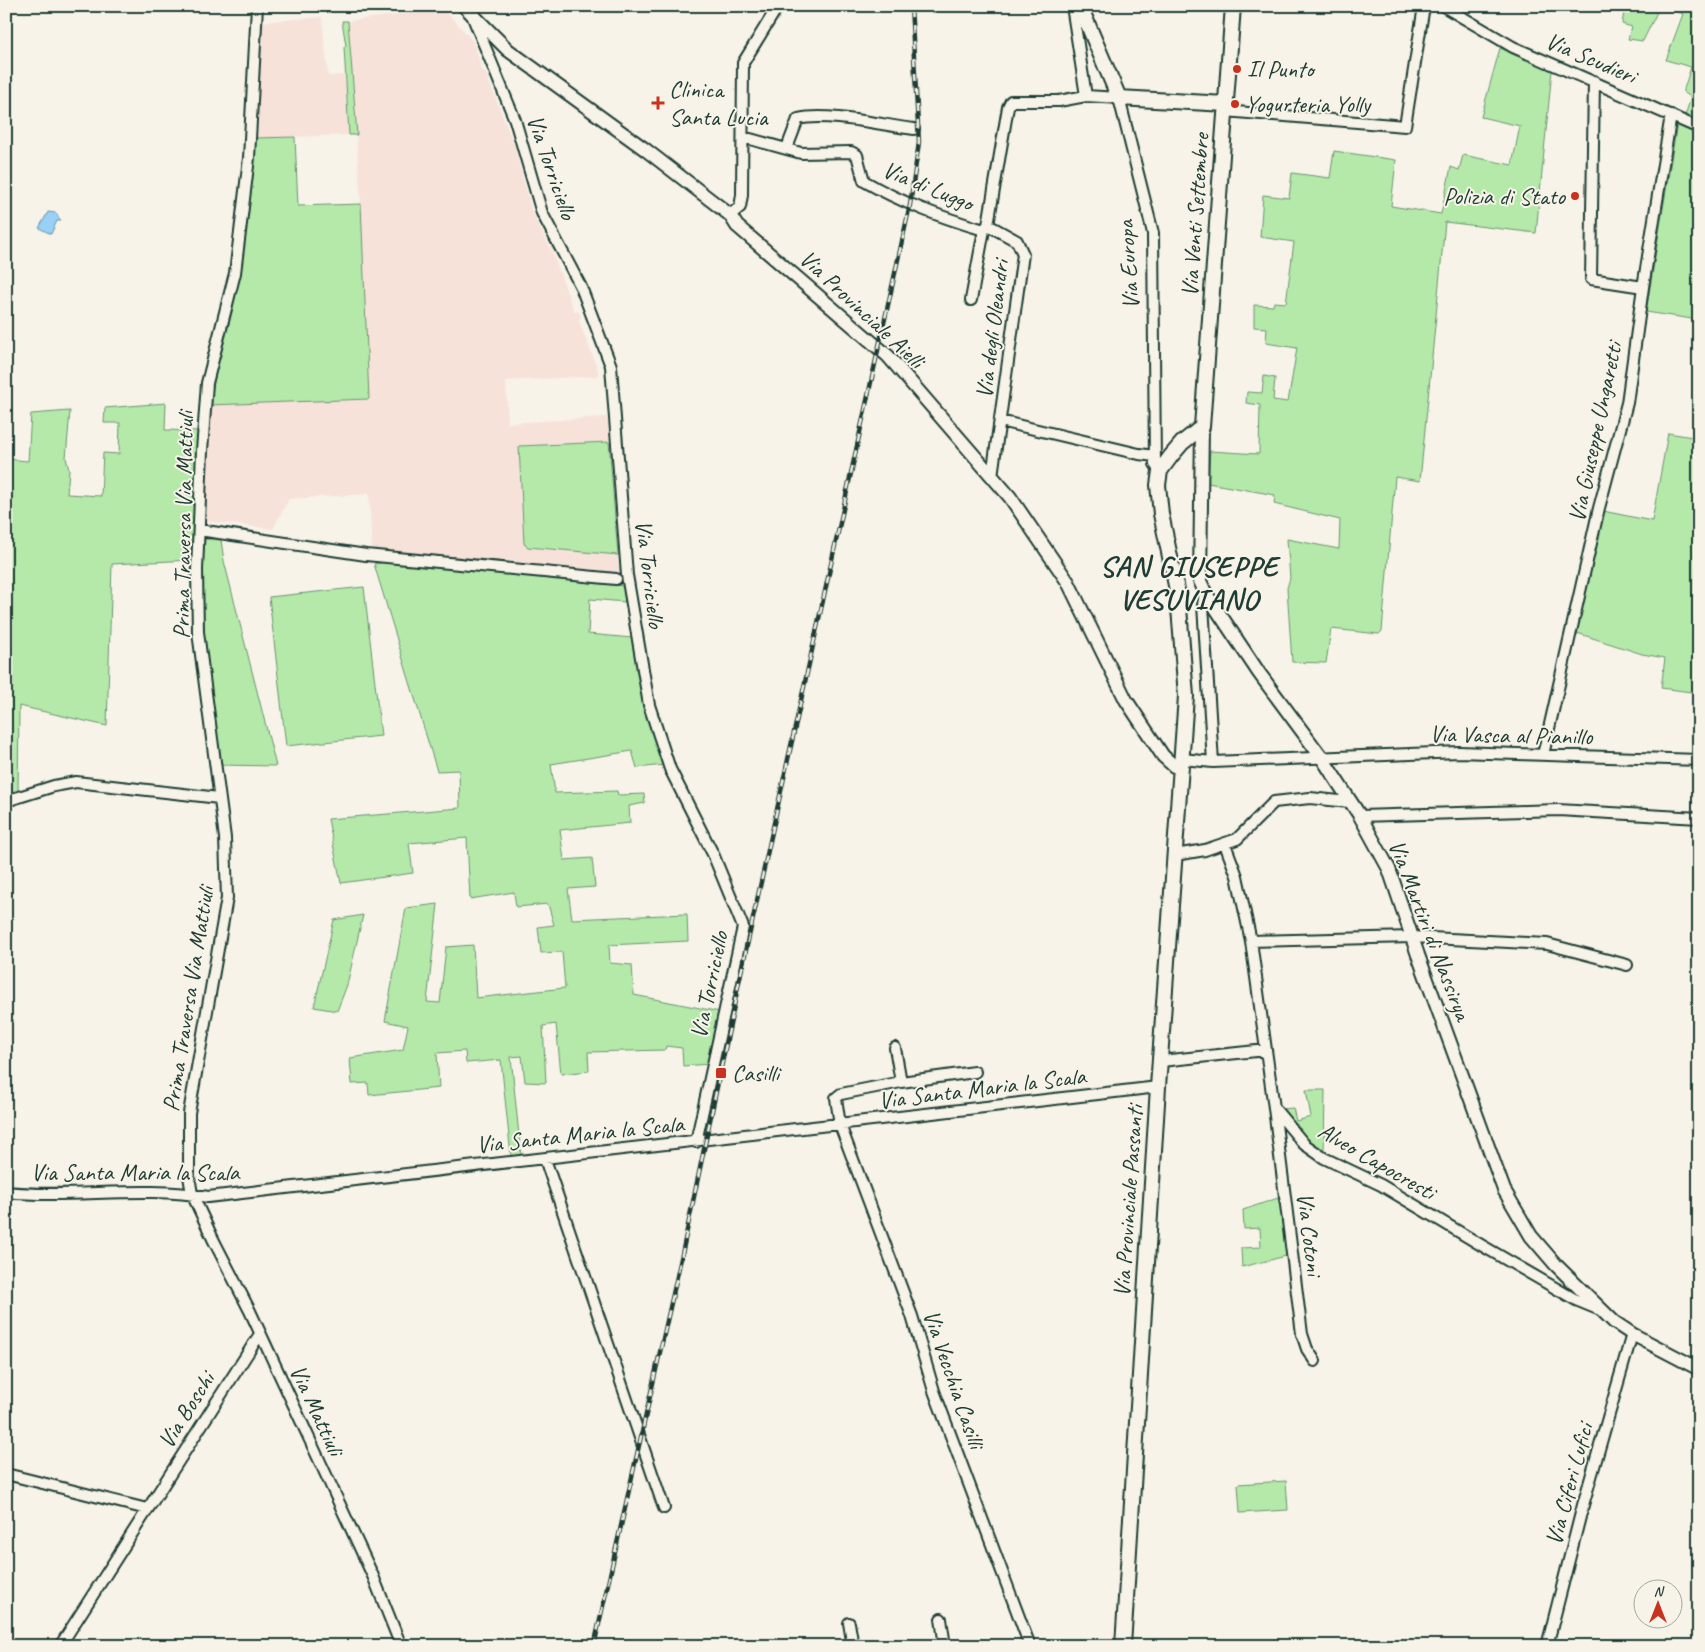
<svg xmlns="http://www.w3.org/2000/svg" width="1705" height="1652" viewBox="0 0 1705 1652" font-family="Caveat,sans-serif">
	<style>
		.built { fill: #f7e2da }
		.green { fill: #b5e9aa; stroke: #6a936f }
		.water { fill: #98d0f7; stroke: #6895a9 }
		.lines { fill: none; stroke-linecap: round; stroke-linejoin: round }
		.minor-casing { stroke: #1f3d34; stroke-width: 14 }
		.tertiary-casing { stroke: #1f3d34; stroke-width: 16 }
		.secondary-casing { stroke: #1f3d34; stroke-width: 18 }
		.minor { stroke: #f7f3e8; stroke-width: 10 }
		.tertiary { stroke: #f7f3e8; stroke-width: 12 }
		.secondary { stroke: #f7f3e8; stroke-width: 14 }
		.rail-casing { stroke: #1f3d34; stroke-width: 4.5 }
		.rail { stroke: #f7f3e8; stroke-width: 2.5; stroke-dasharray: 8; stroke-linecap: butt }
		.poi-dot { fill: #c8321e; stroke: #f7f3e8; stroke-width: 2 }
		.labels { text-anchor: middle; stroke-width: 4; stroke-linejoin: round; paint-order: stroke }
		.street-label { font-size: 24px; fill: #1f3d34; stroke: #f7f3e8 }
		.poi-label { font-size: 24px; fill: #1f3d34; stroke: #f7f3e8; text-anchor: start }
		.district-label { font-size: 29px; font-weight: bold; letter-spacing: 1px; fill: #1f3d34; stroke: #f7f3e8 }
	</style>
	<rect width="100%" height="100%" fill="#f7f3e8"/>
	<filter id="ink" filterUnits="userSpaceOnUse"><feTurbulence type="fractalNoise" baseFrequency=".02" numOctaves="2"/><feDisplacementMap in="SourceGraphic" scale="10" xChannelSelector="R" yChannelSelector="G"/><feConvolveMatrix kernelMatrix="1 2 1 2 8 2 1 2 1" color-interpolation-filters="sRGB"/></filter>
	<g filter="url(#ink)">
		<!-- built -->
		<path class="built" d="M422 6H438L451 17 473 41 480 62 481 71H485L514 145 532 212 552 252 574 311H578L581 316 579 321 598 370V376L506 381 508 423 607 417 609 442 519 446 524 544 528 547 618 555 620 573 372 549 369 494 289 499 273 529 206 521 210 405 369 399 361 204 348 21 404 14Z
			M322 17 328 76 345 75 349 135 255 138 261 22Z"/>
		<!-- green -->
		<path class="green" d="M1625 6H1660L1643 41 1628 39 1632 27 1622 24Z
			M1663 6H1699V122L1685 116 1691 97 1683 92 1691 67 1666 60 1683 14Z
			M342 21H348L357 135H349L344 47 346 46Z
			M1500 48 1552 70 1536 233 1445 222 1420 481 1395 477 1382 631 1379 634 1331 629 1326 663 1292 662 1287 588 1290 578 1287 539 1339 549 1340 520 1274 504 1275 495 1208 483 1210 451 1259 454 1260 405 1246 403 1247 392 1262 393 1264 376 1275 378 1273 400 1288 402 1297 348 1266 343 1267 328 1254 327V305L1273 306 1274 302 1286 303 1294 242 1260 237 1263 195 1289 198 1292 173 1330 178 1334 151 1396 160 1391 206 1441 214 1451 167 1459 170 1463 155 1512 165 1520 126 1481 117Z
			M1677 124 1699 134V320L1646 312Z
			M295 137 298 206 361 204 369 399 210 405C214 373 225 343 232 312 244 255 249 196 255 138Z
			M166 403 165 430 200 431 191 560 112 564 107 726 19 706 18 792 6 796V459L28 461 31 414 70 411 66 458 69 470 67 494 101 496 103 453 119 454 120 423H104L105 408Z
			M1668 433 1699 438V693L1661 688 1665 658 1642 654 1574 632 1603 511 1652 521Z
			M609 442 618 555 528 547 524 544 519 446Z
			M205 539 221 540 224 561 276 766 220 765C212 713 205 661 203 608 202 585 201 562 205 539Z
			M386 562 623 586 625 602 590 599 588 634 632 638 644 699 664 765 637 768 632 751 551 764 555 793 617 791 618 795 644 794 645 803 629 806 630 823 560 830 564 860 592 858 595 887 568 889 572 919 687 914 688 941 609 945 610 963 632 965 634 995 720 1012 709 1064 683 1066 682 1048 666 1046 665 1050 588 1052 589 1071 561 1074 556 1024 543 1026 546 1083 525 1082 522 1056 511 1057 521 1155 511 1156 501 1060 466 1063 465 1051 437 1053 439 1088 369 1095 368 1083 352 1084 350 1058 403 1050 408 1026 385 1021 406 908 438 904 427 1002 440 1003 446 947 473 945 476 998 565 988 562 952 541 953 538 927 554 925 548 904 516 907 514 892 470 899 467 838 409 843 413 873 341 883 328 819 460 808 459 770 437 771 374 564Z
			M364 587 381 736 286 746 269 597Z
			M363 915 347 985 337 1011 314 1007 334 920Z
			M1306 1090H1325L1324 1153 1306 1139 1283 1109 1293 1108 1296 1121 1311 1117Z
			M1278 1198 1280 1206 1283 1207 1290 1252 1286 1256 1242 1267 1241 1248 1261 1247 1260 1228 1244 1229 1243 1210Z
			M1286 1481 1288 1510 1240 1513 1238 1484Z"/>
		<!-- water -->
		<path class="water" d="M48 212 56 213 61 221H57L51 234 39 228Z"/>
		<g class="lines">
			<defs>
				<path id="minor" d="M257 6 249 158 235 273 207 383 202 451 197 570 198 632 225 838 227 898 189 1113V1176L192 1194 213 1239 250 1311 373 1576 401 1646
					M1072 6 1086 96
					M1443 6 1513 47 1699 128
					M472 15 515 120 542 213 581 287 611 366 627 575 649 705 670 769 713 854 743 927 696 1142
					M1594 81 1591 279 1643 287
					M1225 111 1405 126 1424 6
					M743 137 801 153 851 152 857 155 864 181C904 204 941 217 984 230
					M787 148 798 119C827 112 882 125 914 129
					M730 215 740 207 742 195 743 63 778 6
					M971 300 984 230 987 226
					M1000 421 1139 454 1155 456
					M992 476 1023 254 1017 241 988 225 1008 107 1011 101H1059L1086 96 1119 98 1153 233 1155 464 1160 471
					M199 530 366 555 616 579
					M1205 592 1203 605 1213 762
					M1543 755 1599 508 1627 403 1643 287 1671 115
					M1182 759 1213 762 1459 752 1699 760
					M6 801 54 786 76 782 219 798
					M1360 816 1558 810 1699 818
					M1225 844 1237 876 1251 941 1274 1108 1304 1144 1324 1158 1381 1185 1481 1245 1576 1300 1598 1309
					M1175 855 1205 850 1237 839 1274 802 1310 798 1349 802
					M1251 941 1412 937 1547 944 1627 965
					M895 1048 901 1082
					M1161 1061 1266 1050
					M975 1072 901 1082 841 1094 836 1098 840 1125 912 1316 934 1391 1030 1646
					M1274 1108 1302 1334 1307 1349 1315 1361
					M545 1159 664 1508
					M6 1192C73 1199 142 1185 208 1197L1158 1087
					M6 1474 147 1509
					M941 1619 945 1646
					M849 1623 853 1646
					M60 1646 260 1334
					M1547 1646 1583 1505 1632 1334"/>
				<path id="tertiary" d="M464 6 508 50 646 150 730 215 737 226 888 356 1010 497 1068 582 1126 700 1163 756 1174 766 1181 767
					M1202 427 1200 581 1205 592 1259 673 1322 758 1360 816 1389 869 1418 955 1504 1190 1531 1236 1556 1265 1614 1322 1632 1334 1699 1369"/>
				<path id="secondary" d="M1080 6 1119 98 1226 104
					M1123 1646 1158 1087 1186 696 1178 595 1161 514 1158 485 1160 471 1171 456 1182 443 1202 427 1233 6"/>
			</defs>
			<!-- minor casing -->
			<use href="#minor" class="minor-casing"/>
			<!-- tertiary casing -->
			<use href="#tertiary" class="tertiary-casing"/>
			<!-- secondary casing -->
			<use href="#secondary" class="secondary-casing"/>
			<!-- minor -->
			<use href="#minor" class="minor"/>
			<!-- tertiary -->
			<use href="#tertiary" class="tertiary"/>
			<!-- secondary -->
			<use href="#secondary" class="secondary"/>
			<defs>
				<path id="rail" d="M594 1646 682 1254 739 982 910 205 919 142 911 6"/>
			</defs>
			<!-- rail casing -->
			<use href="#rail" class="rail-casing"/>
			<!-- rail -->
			<use href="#rail" class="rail"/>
		</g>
	</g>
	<!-- markers -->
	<g class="poi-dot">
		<circle cx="1237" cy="69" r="5"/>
		<path d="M655.5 95.5h5v5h5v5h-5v5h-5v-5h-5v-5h5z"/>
		<circle cx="1235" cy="104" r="5"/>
		<circle cx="1575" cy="196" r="5"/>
		<rect x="715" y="1067" width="12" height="12" rx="2.5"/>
	</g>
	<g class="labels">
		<!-- street labels -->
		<g class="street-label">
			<text transform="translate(1591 58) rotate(23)" y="8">Via Scudieri</text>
			<text transform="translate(552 167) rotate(71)" y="8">Via Torriciello</text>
			<text transform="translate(928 186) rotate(22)" y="8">Via di Luggo</text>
			<text transform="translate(1195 215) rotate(-86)" y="8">Via Venti Settembre</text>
			<text transform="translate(1128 265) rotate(-94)" y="8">Via Europa</text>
			<text transform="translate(862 309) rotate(43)" y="8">Via Provinciale Aielli</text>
			<text transform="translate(992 329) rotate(-83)" y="8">Via degli Oleandri</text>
			<text transform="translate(1595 432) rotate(-78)" y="8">Via Giuseppe Ungaretti</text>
			<text transform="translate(183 525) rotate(-89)" y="8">Prima Traversa Via Mattiuli</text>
			<text transform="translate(650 574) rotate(83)" y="8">Via Torriciello</text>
			<text transform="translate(1511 735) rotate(1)" y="8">Via Vasca al Pianillo</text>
			<text transform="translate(1430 930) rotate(69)" y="8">Via Martiri di Nassirya</text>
			<text transform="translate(709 985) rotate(-78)" y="8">Via Torriciello</text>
			<text transform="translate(188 999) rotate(-81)" y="8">Prima Traversa Via Mattiuli</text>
			<text transform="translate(982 1088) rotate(-7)" y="8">Via Santa Maria la Scala</text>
			<text transform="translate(580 1134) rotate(-6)" y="8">Via Santa Maria la Scala</text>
			<text transform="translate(1377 1161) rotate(30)" y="8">Alveo Capocresti</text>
			<text x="135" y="1180">Via Santa Maria la Scala</text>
			<text transform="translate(1128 1201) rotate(-86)" y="8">Via Provinciale Passanti</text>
			<text transform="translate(1310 1234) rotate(83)" y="8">Via Cotoni</text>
			<text transform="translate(954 1379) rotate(71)" y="8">Via Vecchia Casilli</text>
			<text transform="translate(186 1410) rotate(-58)" y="8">Via Boschi</text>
			<text transform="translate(317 1410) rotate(65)" y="8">Via Mattiuli</text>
			<text transform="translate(1569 1484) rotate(-75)" y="8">Via Ciferi Lufici</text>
		</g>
		<!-- poi labels -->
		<g class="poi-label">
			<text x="1247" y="77">Il Punto</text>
			<text x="669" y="97">Clinica<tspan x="669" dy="28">Santa Lucia</tspan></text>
			<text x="1245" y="112">Yogurteria Yolly</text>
			<text x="1565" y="204" text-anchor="end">Polizia di Stato</text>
			<text x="732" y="1081">Casilli</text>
		</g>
		<!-- district labels -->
		<g class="district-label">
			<text x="1189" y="576">SAN GIUSEPPE<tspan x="1189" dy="33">VESUVIANO</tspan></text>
		</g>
	</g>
	<!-- margin -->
	<rect width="1705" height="1652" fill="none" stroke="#f7f3e8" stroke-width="25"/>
	<rect x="12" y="12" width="1680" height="1627" fill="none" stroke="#1f3d34" stroke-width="2" filter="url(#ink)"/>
	<!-- north arrow -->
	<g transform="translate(1658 1604)"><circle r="24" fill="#f7f3e8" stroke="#a1aaa0"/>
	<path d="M0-4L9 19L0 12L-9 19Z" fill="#c8321e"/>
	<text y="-8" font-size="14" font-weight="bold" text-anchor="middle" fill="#1f3d34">N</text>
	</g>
</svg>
